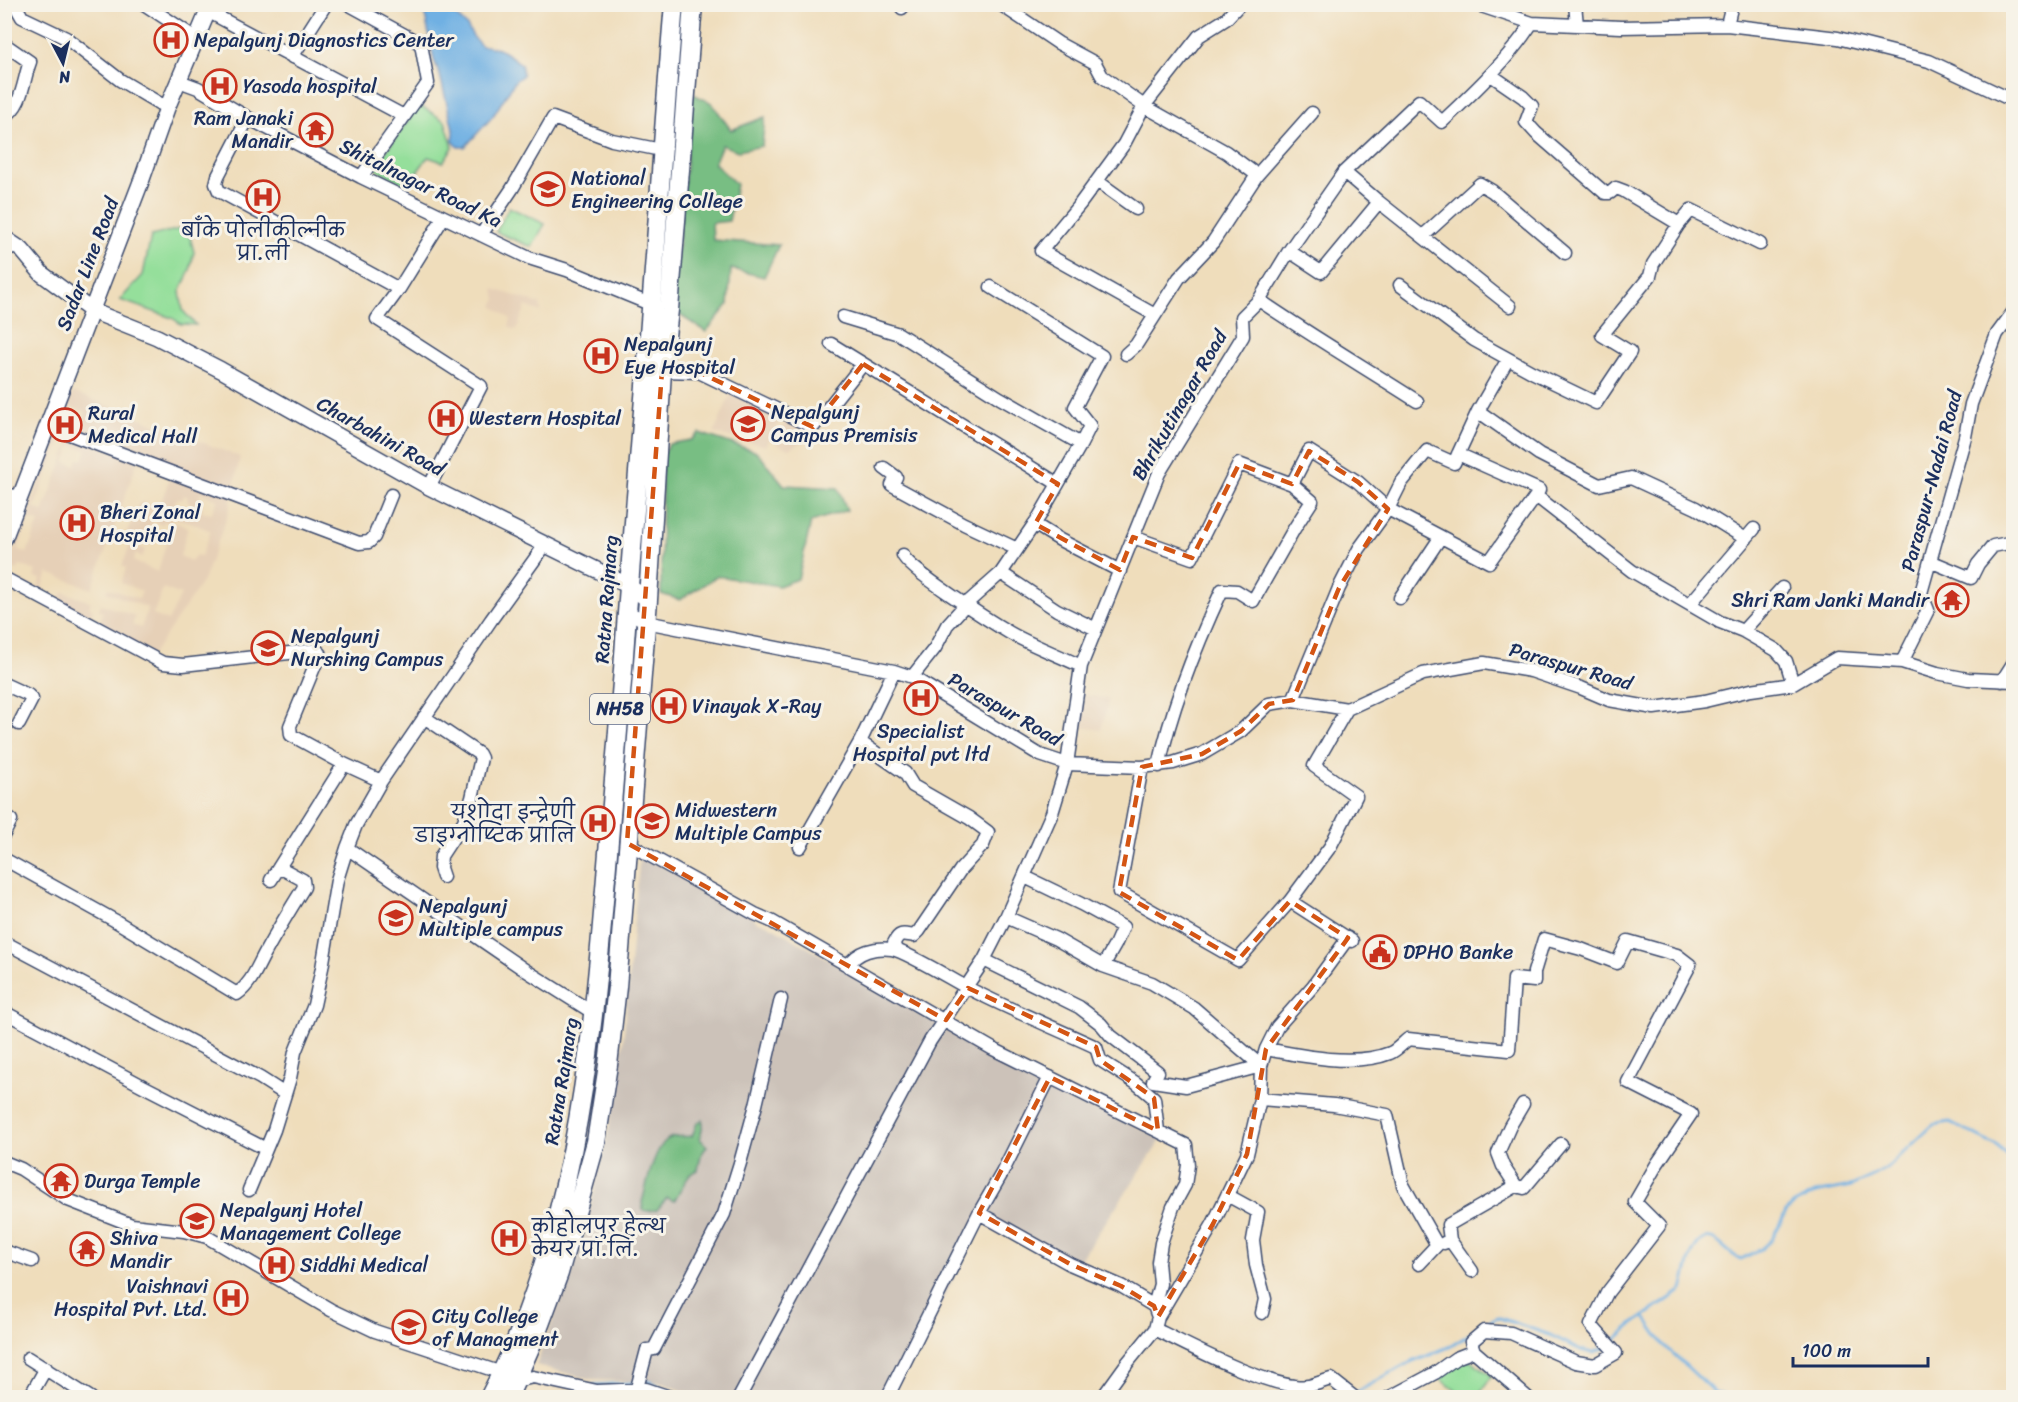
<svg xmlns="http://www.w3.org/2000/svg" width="2018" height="1402" viewBox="0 0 2018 1402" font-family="Sriracha,'Playpen Sans Deva',sans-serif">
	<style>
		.built { fill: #e6d0b7; fill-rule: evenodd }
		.industrial { fill: #ccc2b9 }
		.green { fill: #95df9b; stroke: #58877c; stroke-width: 1.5 }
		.forest { fill: #78be83; stroke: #4a7670; stroke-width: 1.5 }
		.water { fill: #6fb0e3; stroke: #4570a0; stroke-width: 1.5 }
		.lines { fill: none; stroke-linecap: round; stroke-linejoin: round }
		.stream { stroke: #6fb0e3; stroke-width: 3 }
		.minor-casing { stroke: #3b496c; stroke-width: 15 }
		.major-casing { stroke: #3b496c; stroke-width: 18 }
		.highway-casing { stroke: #3b496c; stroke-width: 21 }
		.minor { stroke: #fff; stroke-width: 12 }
		.major { stroke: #fff; stroke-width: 15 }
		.highway { stroke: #fff; stroke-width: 18 }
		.marked { fill: none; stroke: #d45514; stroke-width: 4.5; stroke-dasharray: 12 8; stroke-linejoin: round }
		.labels { text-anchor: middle; stroke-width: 6; stroke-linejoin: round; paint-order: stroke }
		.shield { fill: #f7f3e8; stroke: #5d6a87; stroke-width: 1.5 }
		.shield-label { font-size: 18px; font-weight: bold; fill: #1b2f5e }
		.poi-label { font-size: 20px; fill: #1b2f5e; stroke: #f7f3e8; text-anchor: start }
		.street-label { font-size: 20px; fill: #1b2f5e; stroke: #f7f3e8 }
	</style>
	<rect width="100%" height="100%" fill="#f7f3e8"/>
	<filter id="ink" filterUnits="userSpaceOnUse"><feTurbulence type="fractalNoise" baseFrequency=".0167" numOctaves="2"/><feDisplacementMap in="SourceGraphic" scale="12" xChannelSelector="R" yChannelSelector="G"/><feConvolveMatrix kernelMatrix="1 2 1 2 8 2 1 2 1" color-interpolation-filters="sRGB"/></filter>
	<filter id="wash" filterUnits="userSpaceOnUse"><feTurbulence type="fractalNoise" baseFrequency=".008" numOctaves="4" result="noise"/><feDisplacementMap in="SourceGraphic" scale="24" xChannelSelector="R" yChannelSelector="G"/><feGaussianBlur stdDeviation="1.35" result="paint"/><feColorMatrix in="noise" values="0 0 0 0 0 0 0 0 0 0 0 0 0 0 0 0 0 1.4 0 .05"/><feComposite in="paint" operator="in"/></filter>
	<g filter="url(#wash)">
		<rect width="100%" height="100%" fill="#efddbb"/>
		<!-- built -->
		<path class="built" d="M494 289 540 304 541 312 526 306 516 330 509 327 511 319 493 306 496 300Z
			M732 391 783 416 766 446 714 433Z
			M73 392 240 457 228 514 203 581 152 655 4 576ZM71 407 86 412 77 434 63 429ZM62 438 70 442 43 512 34 507ZM71 445 87 450 83 460 78 459 76 466 65 462ZM138 460 171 474 159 508 142 502 138 505 125 537 132 540 122 566 126 568 121 583 142 591 139 599 108 588 106 592 148 608 141 628 132 625 135 616 101 604 99 610 103 612 100 621 90 617 93 609 89 607 91 602 63 592 60 600 41 592 48 573 92 589ZM201 493 218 500 211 514 202 511 203 507 199 505 202 499 199 498ZM184 495 188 497 187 501 191 503 185 517 171 512 177 498 182 500ZM173 518 190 522 211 531 201 556 196 555 191 561 180 556 188 527 175 522 164 550 158 572 133 561 136 554 142 557 145 550 139 547 142 539 145 540 153 521 162 525 164 521 170 524ZM29 519 39 522 27 553 18 550ZM20 565 36 571 34 577 41 579 38 588 8 577 11 568 18 570ZM163 588 181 595 168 621 153 615Z
			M786 421 808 433 807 440 789 449 777 444 776 440Z
			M1081 694 1109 699 1101 730 1076 726Z"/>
		<!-- industrial -->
		<path class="industrial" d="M640 854 751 915 757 922 767 924 935 1021 1053 1086 1162 1139 1079 1261 985 1219 891 1397H699L660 1382 591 1380 536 1365 582 1244 615 1101 623 1043Z"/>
		<!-- green -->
		<path class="green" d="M419 105 445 121 453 147 443 162 428 157 407 186 374 168Z
			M509 207 545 224 532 247 496 232Z
			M179 229 190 237 194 252 190 270 180 292 183 311 196 325 181 324 172 318 120 300 143 275 151 236Z
			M1466 1357 1492 1376 1477 1398 1464 1397 1437 1376Z"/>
		<!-- forest -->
		<path class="forest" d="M693 94 712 103 731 130 765 117 762 146 738 151 722 145 714 163 736 184 729 221 712 223 713 240 779 245 764 277 731 269 728 305 706 332 672 310Z
			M699 433 757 452 784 485 838 488 847 510 811 522 798 579 779 586 717 576 680 600 661 594 662 456 669 444 691 440Z
			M702 1120 703 1123 700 1139 707 1146 701 1155 698 1170 689 1175 674 1201 667 1198 657 1210 646 1211 643 1209 642 1202C647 1185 653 1149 668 1139 675 1134 684 1138 692 1136L697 1123Z"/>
		<!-- water -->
		<path class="water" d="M423 5C438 4 457 14 467 26 472 34 474 40 482 46 498 46 508 54 521 64L523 75 515 81 493 116 465 147H458L453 141 454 133 440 75 434 60Z"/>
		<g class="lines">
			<!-- stream -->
			<path class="stream" d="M1644 1316 1664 1345 1715 1393 1738 1398
				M1611 1343 1633 1324 1682 1290C1686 1279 1691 1229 1714 1240 1724 1245 1729 1255 1741 1259L1761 1249 1772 1239 1786 1212 1794 1204 1815 1193 1851 1186 1875 1175 1887 1168 1933 1125 1950 1122 1995 1145 2009 1157H2014
				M641 1382H650L686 1398
				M593 1385 635 1383
				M1357 1392 1403 1366 1451 1346 1497 1317 1550 1335 1581 1350 1593 1353 1607 1347"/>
		</g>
	</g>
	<g filter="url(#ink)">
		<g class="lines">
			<defs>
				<path id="minor" d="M20 4 17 8 22 17 66 38 120 80 167 108
					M144 4 197 39
					M348 4 421 44 428 83 361 177
					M1000 4 1058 43 1095 63 1102 76 1144 106 1226 152 1257 175 1213 242 1179 278 1136 345 1126 354
					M1475 4 1532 23 1621 27 1727 25 1838 38 1929 61 2014 101
					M1575 4 1577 25
					M902 8 905 4
					M209 12 404 116
					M1727 25 1732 4
					M4 44 30 62C23 80 23 106 4 117
					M292 57 326 4
					M1491 75 1523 97 1532 106 1526 122 1536 133 1605 193H1610L1616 188 1624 191 1679 224 1691 210 1760 244
					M179 81 198 88 248 118 361 177 529 258 567 270 657 307
					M248 118 218 176 216 184 219 191 399 289 443 218
					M1344 172 1379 202 1510 306
					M1257 175 1312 113
					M1097 181 1136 209
					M481 235 512 189 553 118 612 140 661 150
					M1423 236 1480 184 1492 191 1565 253
					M1289 251 1321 272 1379 202
					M4 253 12 243
					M1400 285 1474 340 1532 372 1596 403 1630 352 1602 335 1650 276 1653 264 1679 224
					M991 287 1102 356 1075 407 1090 426 1081 444
					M399 289 377 319 481 386 429 487
					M1259 300C1310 335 1364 367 1417 401
					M1155 315 1041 251 1080 204 1124 144 1144 106 1199 36 1226 19 1240 4
					M843 317 899 334 1000 398 1081 444 1039 517 1001 573 966 604 947 625 935 648 912 677
					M831 344 1058 484
					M662 371 699 372 813 427 863 364
					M1478 411 1508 359
					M48 426 359 543 369 542 374 537 391 495
					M1458 454 1539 490 1536 496
					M884 468 896 477 892 485 964 524 1017 549
					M4 495 20 496
					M1034 524 1060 540 1120 571
					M1133 537 1192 558 1239 464 1292 484
					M1746 539 1696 508 1631 478 1599 485 1539 454 1478 411 1454 463 1427 451 1401 483 1388 509 1489 562 1536 496 1632 571 1720 622 1743 631 1776 650 1786 661 1793 684
					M903 555C907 569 993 623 1010 633 1033 646 1058 655 1081 666
					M1930 561 1971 578 1978 564 1993 546 2014 542
					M1001 573 1057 610 1096 629
					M4 578 163 663 183 665 316 650 320 653 290 726 291 735 344 764 381 781 491 620 545 545
					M1400 598 1440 538
					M1690 604 1754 529
					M627 611 646 622 894 671 912 677 1040 755 1067 764 1142 767 1173 763 1202 754 1241 731 1269 704 1293 700 1347 709 1423 674 1484 663 1531 671 1581 688 1609 700 1654 708 1705 701 1751 690 1793 684 1837 658 1902 662 1937 673 1968 679 2014 681
					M1743 631 1782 588
					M1902 662 1928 610 1921 593 1965 437 1971 404 1997 334 2014 311
					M2002 681 2014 662
					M4 684 28 695 32 699 19 724
					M424 717 479 754 481 758 472 798 464 821 441 856 440 868 443 877
					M860 742 905 773 913 786 969 818 988 832 983 845 961 869 919 931 914 936C903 934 899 932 894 943L895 949
					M1159 766C1172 705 1196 646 1222 590L1237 591 1253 601 1294 529 1312 501 1292 484 1309 451 1358 482 1388 509 1359 549 1339 588 1293 700
					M1142 767 1119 892 1238 960 1290 901 1352 941
					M4 816 11 820 4 834
					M627 843 755 914 771 921 993 1049 1186 1145 1188 1165 1185 1185 1173 1207 1161 1243 1158 1262 1160 1284 1154 1306 1158 1317
					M800 847 860 742 894 671
					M347 848 522 968 595 1014
					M4 859 114 920 237 994C252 983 257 967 266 951 278 929 291 908 304 887L303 880 279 867
					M1025 877 1081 904 1123 927 1115 945 1103 966
					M271 880 344 764
					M1290 901 1330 847 1356 796 1314 766 1347 709
					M4 942 260 1078 285 1094
					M984 960 1079 1007 1101 1024 1111 1036 1158 1072 1153 1081 1186 1086 1261 1066 1194 1008 1152 983 1103 966 1056 939 1006 917
					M848 966C857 951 875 947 892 949 905 951 951 979 966 987 1008 1009 1053 1027 1096 1047L1100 1060 1136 1083 1154 1098 1158 1131
					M4 1012 143 1086 266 1149
					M1266 1049C1301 1056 1355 1067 1390 1053 1396 1051 1403 1043 1408 1039L1509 1050 1514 979 1534 981V972L1544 939 1581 949 1617 963 1628 941 1677 955 1690 965 1628 1082 1691 1114 1657 1164 1635 1202 1659 1226 1607 1293 1591 1325 1616 1353 1595 1365 1576 1362 1511 1333 1484 1331 1471 1342 1474 1351
					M1260 1099 1334 1105 1387 1115 1403 1185 1437 1245 1419 1264
					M4 1162 21 1169 68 1200 132 1225 184 1231 207 1237 331 1310 375 1331 502 1373 516 1381 533 1377 597 1391 646 1389 673 1398
					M1516 1186 1524 1188 1561 1144
					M249 1190 274 1130 290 1078 295 1052 314 1005 322 968 337 880 347 848 356 825 381 781
					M1227 1195 1258 1212 1253 1240 1256 1265 1265 1299 1262 1313
					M979 1213 1002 1173 1050 1077
					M1450 1240 1448 1225 1516 1186 1503 1166 1498 1153 1510 1126 1523 1104
					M1444 1243 1450 1240 1472 1271
					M4 1251 32 1261
					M1155 1329C1187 1345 1276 1392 1309 1386 1317 1384 1324 1381 1331 1379L1355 1398
					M28 1358 91 1398
					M637 1388 647 1350 654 1349 724 1214 740 1163 756 1105 781 999
					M29 1398 46 1368
					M739 1398 930 1041 984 960 1006 917 1052 813 1067 764 1081 666 1159 473 1243 336 1242 317 1259 300 1289 251 1344 172 1419 101 1442 122C1475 91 1507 61 1532 23
					M887 1398 979 1213 1070 1264 1121 1286 1154 1306
					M1102 1398 1128 1362 1155 1329 1158 1317 1213 1224 1247 1154 1260 1099 1261 1066 1266 1049 1277 1027 1313 986 1348 938
					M1388 1398 1435 1373 1456 1358 1474 1351 1528 1398"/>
				<path id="major" d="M4 238 22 250 42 274 92 311 157 337 221 370 429 487 629 586 648 600
					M4 539 142 179 167 108 211 4"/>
				<path id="highway" d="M489 1398C571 1241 591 1062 605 889 611 816 617 743 623 670 631 549 642 429 651 309 659 207 665 106 674 4
					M508 1398 537 1332 559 1273 596 1142 608 1065 617 987 648 600 662 371 669 310 693 4"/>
			</defs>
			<!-- minor casing -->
			<use href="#minor" class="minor-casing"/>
			<!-- major casing -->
			<use href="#major" class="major-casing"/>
			<!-- highway casing -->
			<use href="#highway" class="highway-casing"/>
			<!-- minor -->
			<use href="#minor" class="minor"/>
			<!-- major -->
			<use href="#major" class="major"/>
			<!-- highway -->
			<use href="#highway" class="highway"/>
		</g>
	</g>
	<!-- marked area -->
	<path class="marked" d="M863 364 1058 484 1035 524 1120 570 1133 537 1192 558 1239 464 1292 484 1309 451 1358 482 1388 509 1339 588 1293 700 1269 704 1241 731 1202 754 1142 767 1119 892 1238 960 1290 901 1348 938 1266 1049 1247 1154 1213 1224 1158 1317 1154 1306 1121 1286 1070 1264 979 1213 1050 1077 1158 1131 1154 1098 1100 1060 1096 1047 968 988 946 1020 627 843 662 371 699 372 813 427Z"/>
	<!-- icons -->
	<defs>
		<symbol id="hospital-ring" viewBox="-11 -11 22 22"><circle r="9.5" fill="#f7f3e8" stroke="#c8321e" stroke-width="1.5"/><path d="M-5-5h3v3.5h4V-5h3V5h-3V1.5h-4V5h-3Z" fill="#c8321e"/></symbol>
		<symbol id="temple-ring" viewBox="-11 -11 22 22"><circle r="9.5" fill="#f7f3e8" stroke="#c8321e" stroke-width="1.5"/><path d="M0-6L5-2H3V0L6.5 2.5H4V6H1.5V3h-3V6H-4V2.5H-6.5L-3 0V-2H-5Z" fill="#c8321e"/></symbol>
		<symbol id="university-ring" viewBox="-11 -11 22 22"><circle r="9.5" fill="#f7f3e8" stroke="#c8321e" stroke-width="1.5"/><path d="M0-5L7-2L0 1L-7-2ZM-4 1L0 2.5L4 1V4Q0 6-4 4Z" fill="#c8321e"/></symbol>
		<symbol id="civic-ring" viewBox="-11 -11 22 22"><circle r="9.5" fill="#f7f3e8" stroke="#c8321e" stroke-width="1.5"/><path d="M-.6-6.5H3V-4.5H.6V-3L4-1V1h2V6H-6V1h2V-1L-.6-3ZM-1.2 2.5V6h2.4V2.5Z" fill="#c8321e"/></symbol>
	</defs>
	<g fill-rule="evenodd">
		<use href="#hospital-ring" x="152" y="21" width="38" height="38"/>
		<use href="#hospital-ring" x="201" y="67" width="38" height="38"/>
		<use href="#temple-ring" x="297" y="111" width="38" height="38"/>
		<use href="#university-ring" x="529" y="170" width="38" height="38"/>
		<use href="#hospital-ring" x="244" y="178" width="38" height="38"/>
		<use href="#hospital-ring" x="582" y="337" width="38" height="38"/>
		<use href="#hospital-ring" x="427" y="399" width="38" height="38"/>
		<use href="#university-ring" x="729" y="405" width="38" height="38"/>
		<use href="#hospital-ring" x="46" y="406" width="38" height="38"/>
		<use href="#hospital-ring" x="58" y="504" width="38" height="38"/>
		<use href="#temple-ring" x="1933" y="581" width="38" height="38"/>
		<use href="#university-ring" x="249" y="629" width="38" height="38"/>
		<use href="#hospital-ring" x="902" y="679" width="38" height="38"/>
		<use href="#hospital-ring" x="650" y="687" width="38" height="38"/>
		<use href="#university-ring" x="633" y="802" width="38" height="38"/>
		<use href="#hospital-ring" x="579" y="804" width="38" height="38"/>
		<use href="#university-ring" x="377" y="899" width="38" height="38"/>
		<use href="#civic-ring" x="1361" y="933" width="38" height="38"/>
		<use href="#temple-ring" x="42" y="1162" width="38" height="38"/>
		<use href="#university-ring" x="178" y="1202" width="38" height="38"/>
		<use href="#hospital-ring" x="490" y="1219" width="38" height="38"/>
		<use href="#temple-ring" x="68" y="1230" width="38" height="38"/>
		<use href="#hospital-ring" x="258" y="1246" width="38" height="38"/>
		<use href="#hospital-ring" x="212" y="1279" width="38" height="38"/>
		<use href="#university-ring" x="390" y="1308" width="38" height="38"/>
	</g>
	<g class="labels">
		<!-- shield labels -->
		<rect class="shield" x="590" y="694" width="60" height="30" rx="4.5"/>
		<g class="shield-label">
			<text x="620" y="715">NH58</text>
		</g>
		<!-- poi labels -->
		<g class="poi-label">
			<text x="194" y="47">Nepalgunj Diagnostics Center</text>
			<text x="243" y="93">Yasoda hospital</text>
			<text x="293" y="125" text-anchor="end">Ram Janaki<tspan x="293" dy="23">Mandir</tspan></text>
			<text x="571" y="185">National<tspan x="571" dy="23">Engineering College</tspan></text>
			<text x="263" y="237" text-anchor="middle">बाँके पोलीकील्नीक<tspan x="263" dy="23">प्रा.ली</tspan></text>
			<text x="624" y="351">Nepalgunj<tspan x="624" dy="23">Eye Hospital</tspan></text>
			<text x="771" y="419">Nepalgunj<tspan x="771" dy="23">Campus Premisis</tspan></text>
			<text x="88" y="420">Rural<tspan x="88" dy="23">Medical Hall</tspan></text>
			<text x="469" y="425">Western Hospital</text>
			<text x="100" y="519">Bheri Zonal<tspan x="100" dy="23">Hospital</tspan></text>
			<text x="1929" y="607" text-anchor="end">Shri Ram Janki Mandir</text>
			<text x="291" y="643">Nepalgunj<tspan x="291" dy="23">Nurshing Campus</tspan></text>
			<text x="692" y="713">Vinayak X-Ray</text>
			<text x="921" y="738" text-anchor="middle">Specialist<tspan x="921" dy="23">Hospital pvt ltd</tspan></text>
			<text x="675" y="817">Midwestern<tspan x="675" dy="23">Multiple Campus</tspan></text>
			<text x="575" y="819" text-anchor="end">यशोदा इन्द्रेणी<tspan x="575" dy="23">डाइग्नोष्टिक प्रालि</tspan></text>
			<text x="419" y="913">Nepalgunj<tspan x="419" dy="23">Multiple campus</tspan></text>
			<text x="1403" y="959">DPHO Banke</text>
			<text x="84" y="1188">Durga Temple</text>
			<text x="220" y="1217">Nepalgunj Hotel<tspan x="220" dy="23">Management College</tspan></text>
			<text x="532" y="1233">काेहाेलपुर हेल्थ<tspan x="532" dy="23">केयर प्रा.लि.</tspan></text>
			<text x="110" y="1245">Shiva<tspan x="110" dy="23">Mandir</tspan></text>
			<text x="300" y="1272">Siddhi Medical</text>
			<text x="208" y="1293" text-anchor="end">Vaishnavi<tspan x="208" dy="23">Hospital Pvt. Ltd.</tspan></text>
			<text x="432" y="1323">City College<tspan x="432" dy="23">of Managment</tspan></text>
		</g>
		<!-- street labels -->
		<g class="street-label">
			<text transform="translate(421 183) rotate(26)" y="7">Shitalnagar Road Ka</text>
			<text transform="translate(87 264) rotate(-69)" y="7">Sadar Line Road</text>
			<text transform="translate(1179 405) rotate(-60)" y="7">Bhrikutinagar Road</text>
			<text transform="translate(381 436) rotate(29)" y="7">Charbahini Road</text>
			<text transform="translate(1931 481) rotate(-75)" y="7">Paraspur-Nadai Road</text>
			<text transform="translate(606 599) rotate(-86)" y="7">Ratna Rajmarg</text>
			<text transform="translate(1571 666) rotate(16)" y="7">Paraspur Road</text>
			<text transform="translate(1005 709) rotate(30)" y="7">Paraspur Road</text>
			<text transform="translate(561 1081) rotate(-81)" y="7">Ratna Rajmarg</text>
		</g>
	</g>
	<!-- margin -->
	<rect width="2018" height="1402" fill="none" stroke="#f7f3e8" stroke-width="24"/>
	<!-- north arrow -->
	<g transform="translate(63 63) rotate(173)" stroke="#f7f3e8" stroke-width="4.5" paint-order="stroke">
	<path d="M0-4.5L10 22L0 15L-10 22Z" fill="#1b2f5e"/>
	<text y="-9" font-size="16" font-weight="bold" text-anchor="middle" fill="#1b2f5e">N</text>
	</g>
	<!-- scale -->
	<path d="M1793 1357v9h135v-9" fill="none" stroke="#1b2f5e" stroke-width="3"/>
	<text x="1802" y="1357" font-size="18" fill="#1b2f5e" stroke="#f7f3e8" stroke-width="4.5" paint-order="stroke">100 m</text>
</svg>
